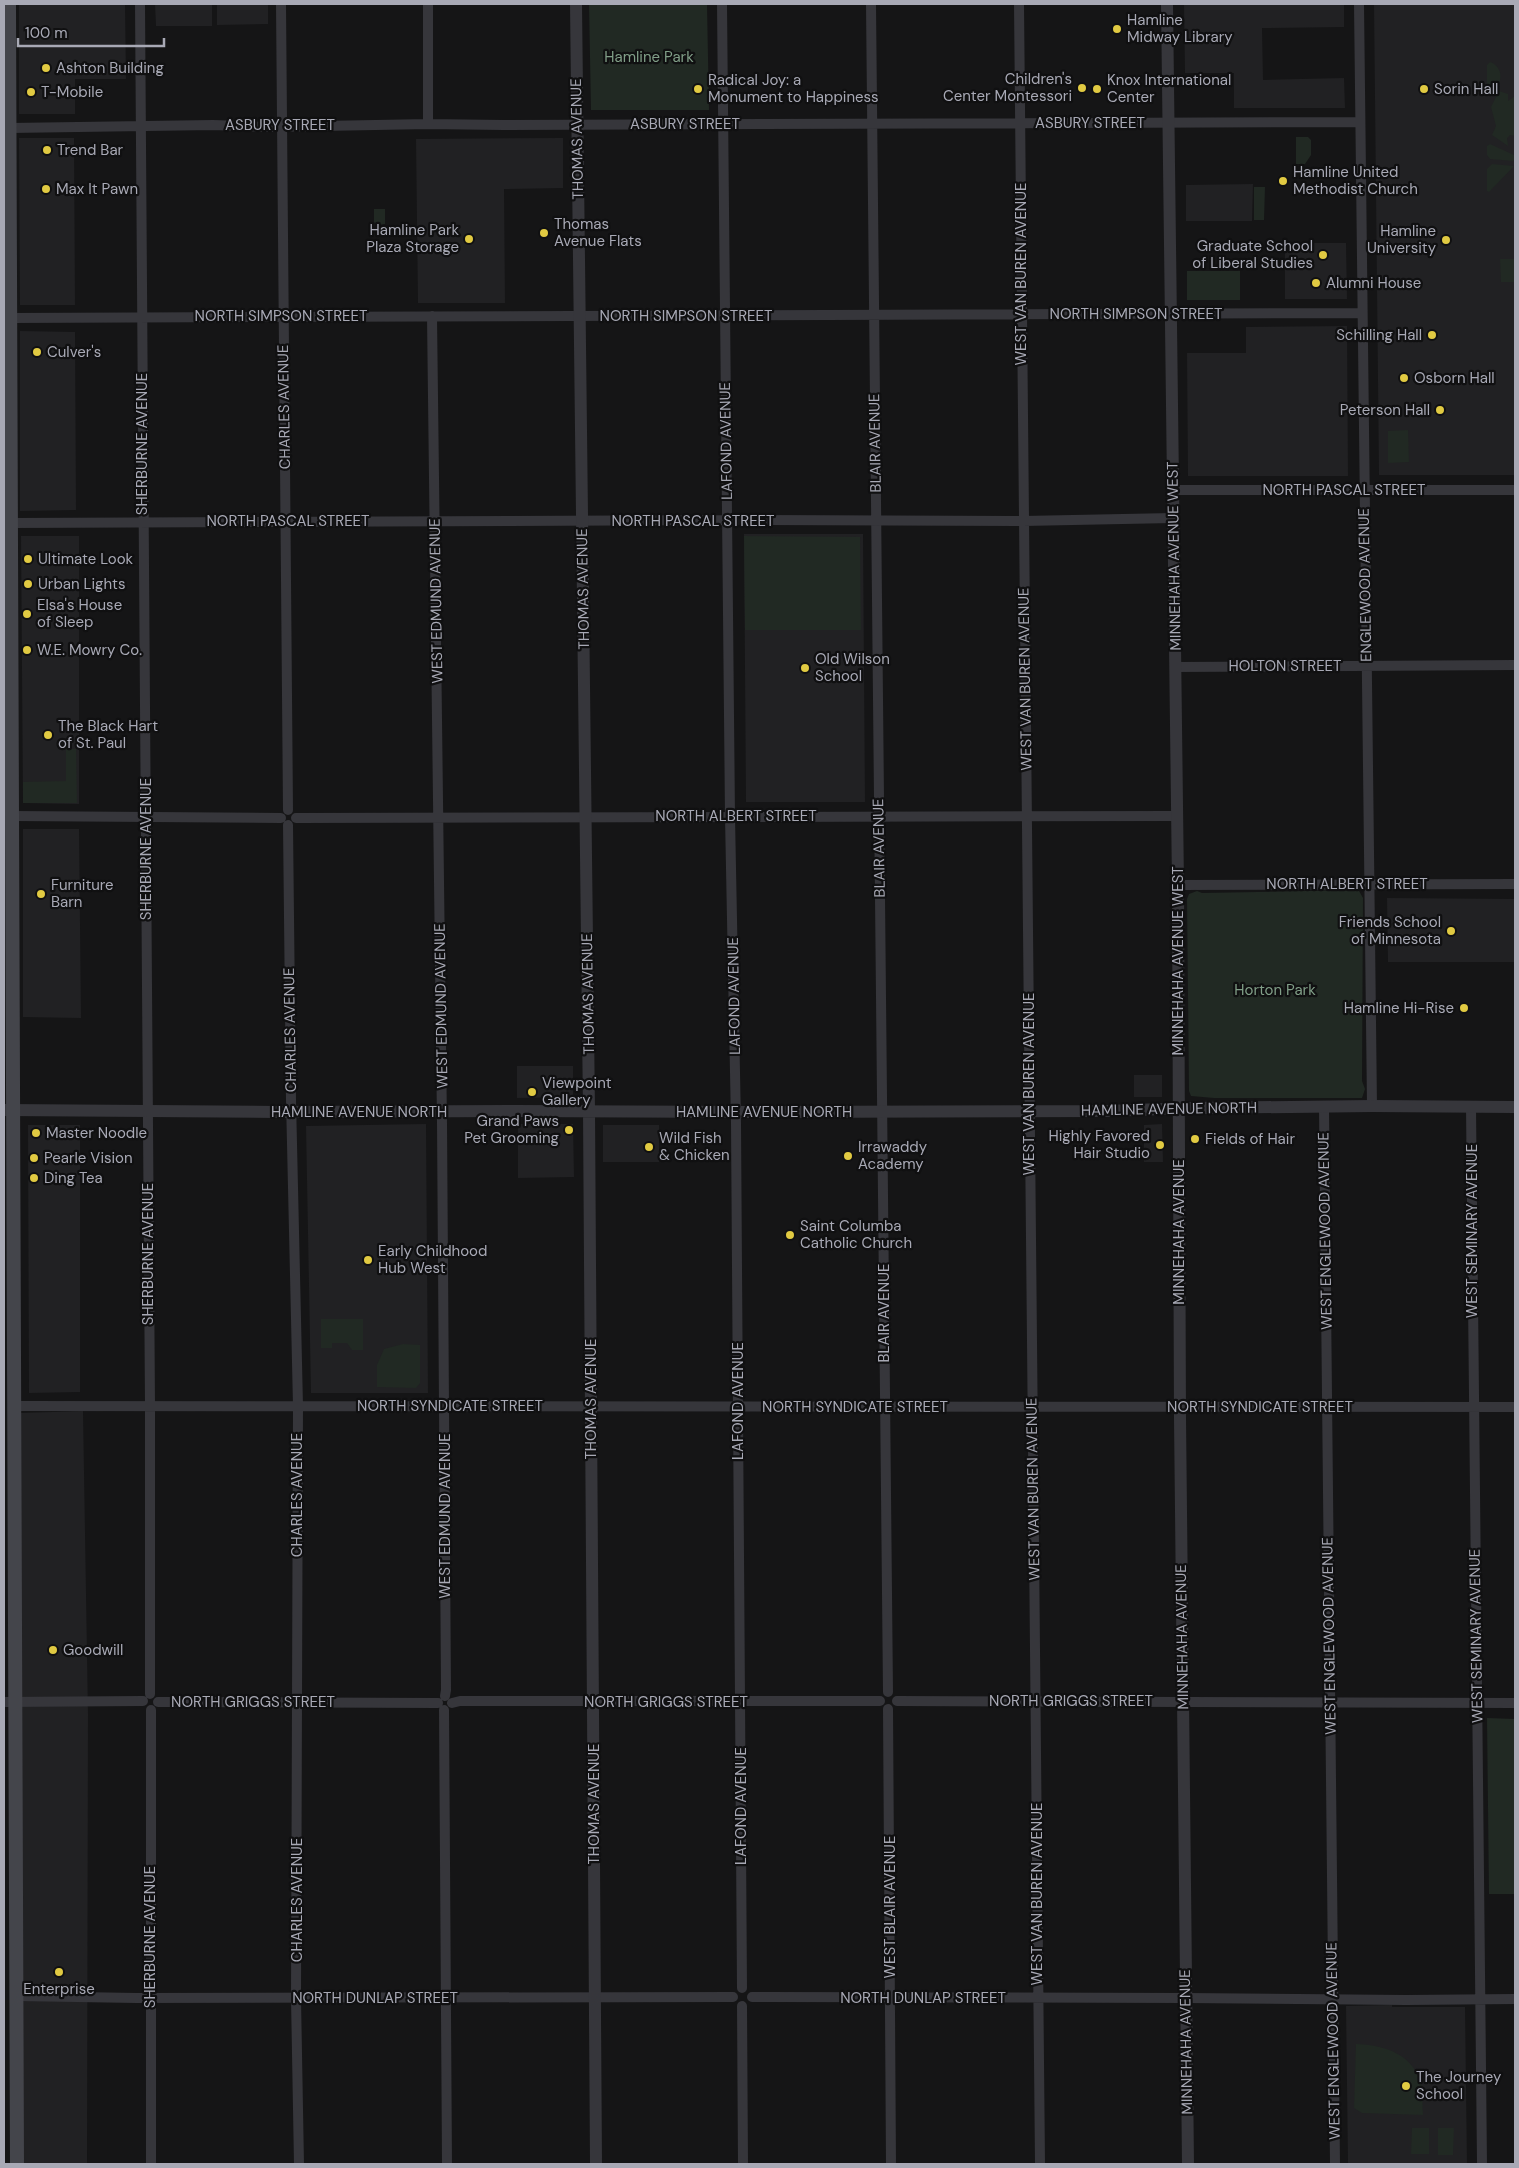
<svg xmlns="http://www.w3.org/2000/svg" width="1519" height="2168" viewBox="0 0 1519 2168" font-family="'DM Sans',sans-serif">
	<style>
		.built { fill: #212123 }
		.green { fill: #212923 }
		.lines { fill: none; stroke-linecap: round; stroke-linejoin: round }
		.minor { stroke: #36363b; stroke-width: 10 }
		.tertiary { stroke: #36363b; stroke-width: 12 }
		.secondary { stroke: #44454b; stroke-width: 14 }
		.poi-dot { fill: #e1ca42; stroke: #101011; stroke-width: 2 }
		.labels { text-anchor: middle; stroke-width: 4.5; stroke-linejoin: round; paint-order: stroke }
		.poi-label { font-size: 15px; fill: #a8a9b5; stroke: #101011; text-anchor: start }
		.park-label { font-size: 15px; fill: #819f88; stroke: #101011 }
		.street-label { font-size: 15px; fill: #a8a9b5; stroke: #101011 }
	</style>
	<rect width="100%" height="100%" fill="#151516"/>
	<!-- built -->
	<path class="built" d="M19 4H125L126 79H75V114H19Z
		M155 4H212V26H156Z
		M217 4H268V24L217 25Z
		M1184 4H1344V27L1262 28 1263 80 1344 78 1345 108H1234V73H1185Z
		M1374 4H1515V475H1379Z
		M19 138H74L75 305H20Z
		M563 138V188L504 189 505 303H418L416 139Z
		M1253 184 1252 221H1186V185Z
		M1285 243H1346L1347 299H1285Z
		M1347 326 1348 476H1188L1187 353H1246V327Z
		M20 331 75 332 76 510 20 511Z
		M744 534H863L865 802H746Z
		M21 536H79V804L23 803Z
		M23 829H79L81 1018 23 1017Z
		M1387 898 1515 899V962H1388Z
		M517 1066H573V1097L517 1098Z
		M1134 1075H1162V1097H1134Z
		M426 1124 428 1393H311L306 1126Z
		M518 1124H573L574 1177 518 1178Z
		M1162 1124 1163 1162H1144V1125Z
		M28 1125H80V1392L29 1393Z
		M603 1125H659V1162H603Z
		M83 1411 88 1714 87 2164H22L20 1413Z
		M1392 2005V2007H1465L1467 2164H1348L1346 2006Z"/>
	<!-- green -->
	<path class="green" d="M589 4H707L709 110H591Z
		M1490 62C1504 67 1504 85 1490 91L1487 87V65Z
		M1499 91 1508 94V101L1515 96V136L1510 135 1507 138 1508 146 1492 135 1496 126 1491 107Z
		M1296 137H1308L1311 140V155L1305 164H1296Z
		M1490 144 1514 155 1515 159 1513 161 1490 159 1487 155V146Z
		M1492 164 1514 166 1489 192 1487 191V169Z
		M1254 187H1265L1264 220H1254Z
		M374 209H385V224L377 225 374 222Z
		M1500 259H1515V282H1501Z
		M1187 271H1240V300H1187Z
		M1408 430 1409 462 1388 463V431Z
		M744 536 860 537 861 630H745Z
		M66 749H76L77 803H23V782L66 781Z
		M1355 890 1359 891 1363 898 1362 1081 1365 1089 1362 1098H1214L1191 1096 1189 1091 1187 899 1189 894 1197 891 1202 893Z
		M321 1319H363V1350H352L347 1343H332V1348H321Z
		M403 1344 420 1345V1383L416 1388 377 1387V1365L384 1349Z
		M1487 1718 1515 1719V1894H1489Z
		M1356 2044C1386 2045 1415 2055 1422 2087 1423 2096 1422 2106 1423 2115L1362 2113 1354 2108Z
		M1412 2128H1429V2154H1411Z
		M1438 2128H1454L1453 2155H1438Z"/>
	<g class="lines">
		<!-- minor -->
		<path class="minor" d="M140 4 150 1406V1694
			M281 4 288 810
			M428 4V124
			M722 4 730 817 736 1123 742 1988
			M871 4 888 1692
			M1019 4 1040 2164
			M1359 4 1372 1106
			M10 128 213 125 270 127 428 124 504 125 1360 122
			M432 316 442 1123 446 1690 445 1696
			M10 318 1362 313
			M1173 490H1515
			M11 523 727 520 1023 521 1173 518
			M1175 667 1515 665
			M12 816 281 818
			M296 818 1176 816
			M288 825 291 1100 298 1406 296 1998 299 2164
			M1178 885 1515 884
			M1324 1107 1335 2164
			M1471 1107 1482 2164
			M14 1406 1515 1407
			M897 1701 1515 1703
			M4 1702 143 1701
			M158 1702 438 1703
			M452 1703 460 1701H880
			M888 1709 891 2164
			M151 1710V2164
			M444 1710 447 2164
			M16 1996 137 1998 733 1997
			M752 1997 1186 1998 1406 2000 1515 1999
			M742 2006 743 2164"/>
		<!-- tertiary -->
		<path class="tertiary" d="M576 4 589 1111 596 2164
			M1167 4 1178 885 1180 1418 1188 2164
			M4 1110 278 1112 515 1111 749 1112 1105 1111 1192 1108 1372 1106 1515 1107"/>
		<!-- secondary -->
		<path class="secondary" d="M9 4 17 2164"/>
	</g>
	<!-- markers -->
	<g class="poi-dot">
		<circle cx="1117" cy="29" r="5"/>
		<circle cx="46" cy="68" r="5"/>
		<circle cx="1082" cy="88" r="5"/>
		<circle cx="698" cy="89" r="5"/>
		<circle cx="1097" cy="89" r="5"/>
		<circle cx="1424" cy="89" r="5"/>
		<circle cx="31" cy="92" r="5"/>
		<circle cx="47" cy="150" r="5"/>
		<circle cx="1283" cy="181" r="5"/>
		<circle cx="46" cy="189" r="5"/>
		<circle cx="544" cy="233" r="5"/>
		<circle cx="469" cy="239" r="5"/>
		<circle cx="1446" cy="240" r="5"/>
		<circle cx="1323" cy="255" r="5"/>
		<circle cx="1316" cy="283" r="5"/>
		<circle cx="1432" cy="335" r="5"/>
		<circle cx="37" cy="352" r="5"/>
		<circle cx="1404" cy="378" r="5"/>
		<circle cx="1440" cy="410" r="5"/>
		<circle cx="28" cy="559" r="5"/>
		<circle cx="28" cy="584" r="5"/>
		<circle cx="27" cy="614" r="5"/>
		<circle cx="27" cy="650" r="5"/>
		<circle cx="805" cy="668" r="5"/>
		<circle cx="48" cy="735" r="5"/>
		<circle cx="41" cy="894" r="5"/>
		<circle cx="1451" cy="931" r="5"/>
		<circle cx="1464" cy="1008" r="5"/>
		<circle cx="532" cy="1092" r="5"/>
		<circle cx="569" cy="1130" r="5"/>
		<circle cx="36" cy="1133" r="5"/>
		<circle cx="1195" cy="1139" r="5"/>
		<circle cx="1160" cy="1145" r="5"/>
		<circle cx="649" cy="1147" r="5"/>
		<circle cx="848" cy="1156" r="5"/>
		<circle cx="34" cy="1158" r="5"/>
		<circle cx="34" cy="1178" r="5"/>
		<circle cx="790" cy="1235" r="5"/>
		<circle cx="368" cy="1260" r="5"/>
		<circle cx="53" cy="1650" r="5"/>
		<circle cx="59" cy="1972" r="5"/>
		<circle cx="1406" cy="2086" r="5"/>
	</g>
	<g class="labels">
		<!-- poi labels -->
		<g class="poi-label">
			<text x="1127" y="25">Hamline<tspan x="1127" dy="17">Midway Library</tspan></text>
			<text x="56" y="73">Ashton Building</text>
			<text x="1072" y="84" text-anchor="end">Children's<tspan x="1072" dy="17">Center Montessori</tspan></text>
			<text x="708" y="85">Radical Joy: a<tspan x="708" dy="17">Monument to Happiness</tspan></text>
			<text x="1107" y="85">Knox International<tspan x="1107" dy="17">Center</tspan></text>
			<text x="1434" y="94">Sorin Hall</text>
			<text x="41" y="97">T-Mobile</text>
			<text x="57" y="155">Trend Bar</text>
			<text x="1293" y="177">Hamline United<tspan x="1293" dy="17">Methodist Church</tspan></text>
			<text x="56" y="194">Max It Pawn</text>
			<text x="554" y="229">Thomas<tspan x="554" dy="17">Avenue Flats</tspan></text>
			<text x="459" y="235" text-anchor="end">Hamline Park<tspan x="459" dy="17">Plaza Storage</tspan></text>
			<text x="1436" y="236" text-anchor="end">Hamline<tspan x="1436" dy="17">University</tspan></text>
			<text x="1313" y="251" text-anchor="end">Graduate School<tspan x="1313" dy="17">of Liberal Studies</tspan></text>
			<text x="1326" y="288">Alumni House</text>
			<text x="1422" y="340" text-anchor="end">Schilling Hall</text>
			<text x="47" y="357">Culver's</text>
			<text x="1414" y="383">Osborn Hall</text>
			<text x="1430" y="415" text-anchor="end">Peterson Hall</text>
			<text x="38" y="564">Ultimate Look</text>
			<text x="38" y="589">Urban Lights</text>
			<text x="37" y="610">Elsa's House<tspan x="37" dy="17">of Sleep</tspan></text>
			<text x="37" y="655">W.E. Mowry Co.</text>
			<text x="815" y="664">Old Wilson<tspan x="815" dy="17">School</tspan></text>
			<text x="58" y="731">The Black Hart<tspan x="58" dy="17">of St. Paul</tspan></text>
			<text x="51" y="890">Furniture<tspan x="51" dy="17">Barn</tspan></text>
			<text x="1441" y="927" text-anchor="end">Friends School<tspan x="1441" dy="17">of Minnesota</tspan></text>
			<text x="1454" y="1013" text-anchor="end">Hamline Hi-Rise</text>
			<text x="542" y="1088">Viewpoint<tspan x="542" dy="17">Gallery</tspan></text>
			<text x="559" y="1126" text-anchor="end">Grand Paws<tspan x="559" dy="17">Pet Grooming</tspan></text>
			<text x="46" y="1138">Master Noodle</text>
			<text x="1150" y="1141" text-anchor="end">Highly Favored<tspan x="1150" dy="17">Hair Studio</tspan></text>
			<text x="659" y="1143">Wild Fish<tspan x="659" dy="17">&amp; Chicken</tspan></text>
			<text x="1205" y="1144">Fields of Hair</text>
			<text x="858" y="1152">Irrawaddy<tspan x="858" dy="17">Academy</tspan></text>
			<text x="44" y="1163">Pearle Vision</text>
			<text x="44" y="1183">Ding Tea</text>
			<text x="800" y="1231">Saint Columba<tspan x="800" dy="17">Catholic Church</tspan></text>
			<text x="378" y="1256">Early Childhood<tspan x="378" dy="17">Hub West</tspan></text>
			<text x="63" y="1655">Goodwill</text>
			<text x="59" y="1994" text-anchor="middle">Enterprise</text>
			<text x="1416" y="2082">The Journey<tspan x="1416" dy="17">School</tspan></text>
		</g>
		<!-- park labels -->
		<g class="park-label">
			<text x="649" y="62">Hamline Park</text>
			<text x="1275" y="995">Horton Park</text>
		</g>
		<!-- street labels -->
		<g class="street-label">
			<text x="1090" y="128">ASBURY STREET</text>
			<text x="685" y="129">ASBURY STREET</text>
			<text x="280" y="130">ASBURY STREET</text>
			<text transform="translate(577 139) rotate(-91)" y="5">THOMAS AVENUE</text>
			<text transform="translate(1021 274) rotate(-90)" y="5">WEST VAN BUREN AVENUE</text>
			<text x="1136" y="319">NORTH SIMPSON STREET</text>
			<text x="281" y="321">NORTH SIMPSON STREET</text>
			<text x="686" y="321">NORTH SIMPSON STREET</text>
			<text transform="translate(284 407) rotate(-91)" y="5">CHARLES AVENUE</text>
			<text transform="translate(726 441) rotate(-91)" y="5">LAFOND AVENUE</text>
			<text transform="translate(875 443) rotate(-91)" y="5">BLAIR AVENUE</text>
			<text transform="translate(142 444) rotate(-90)" y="5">SHERBURNE AVENUE</text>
			<text x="1344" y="495">NORTH PASCAL STREET</text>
			<text x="288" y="526">NORTH PASCAL STREET</text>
			<text x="693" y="526">NORTH PASCAL STREET</text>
			<text transform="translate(1174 556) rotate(-91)" y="5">MINNEHAHA AVENUE WEST</text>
			<text transform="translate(1365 585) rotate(-91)" y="5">ENGLEWOOD AVENUE</text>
			<text transform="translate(583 589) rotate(-91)" y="5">THOMAS AVENUE</text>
			<text transform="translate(436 601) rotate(-91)" y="5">WEST EDMUND AVENUE</text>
			<text x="1285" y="671">HOLTON STREET</text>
			<text transform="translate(1025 679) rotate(-91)" y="5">WEST VAN BUREN AVENUE</text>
			<text x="736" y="821">NORTH ALBERT STREET</text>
			<text transform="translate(879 848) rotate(-91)" y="5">BLAIR AVENUE</text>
			<text transform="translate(146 849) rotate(-90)" y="5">SHERBURNE AVENUE</text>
			<text x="1347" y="889">NORTH ALBERT STREET</text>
			<text transform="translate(1178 961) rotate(-90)" y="5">MINNEHAHA AVENUE WEST</text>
			<text transform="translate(588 994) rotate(-91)" y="5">THOMAS AVENUE</text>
			<text transform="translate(734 996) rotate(-91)" y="5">LAFOND AVENUE</text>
			<text transform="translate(441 1006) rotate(-91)" y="5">WEST EDMUND AVENUE</text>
			<text transform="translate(290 1030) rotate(-91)" y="5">CHARLES AVENUE</text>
			<text transform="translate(1029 1084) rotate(-90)" y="5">WEST VAN BUREN AVENUE</text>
			<text transform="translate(1169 1109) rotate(-1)" y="5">HAMLINE AVENUE NORTH</text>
			<text x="359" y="1117">HAMLINE AVENUE NORTH</text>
			<text x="764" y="1117">HAMLINE AVENUE NORTH</text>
			<text transform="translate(1325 1231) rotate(-91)" y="5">WEST ENGLEWOOD AVENUE</text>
			<text transform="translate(1472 1231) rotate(-90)" y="5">WEST SEMINARY AVENUE</text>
			<text transform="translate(1179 1232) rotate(-90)" y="5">MINNEHAHA AVENUE</text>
			<text transform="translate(148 1254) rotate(-90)" y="5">SHERBURNE AVENUE</text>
			<text transform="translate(884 1313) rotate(-90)" y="5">BLAIR AVENUE</text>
			<text transform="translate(591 1399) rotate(-90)" y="5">THOMAS AVENUE</text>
			<text transform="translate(738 1401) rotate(-90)" y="5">LAFOND AVENUE</text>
			<text x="450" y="1411">NORTH SYNDICATE STREET</text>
			<text x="855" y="1412">NORTH SYNDICATE STREET</text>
			<text x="1260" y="1412">NORTH SYNDICATE STREET</text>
			<text transform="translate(1033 1489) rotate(-91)" y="5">WEST VAN BUREN AVENUE</text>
			<text transform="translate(297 1495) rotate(-90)" y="5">CHARLES AVENUE</text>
			<text transform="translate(445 1516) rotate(-90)" y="5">WEST EDMUND AVENUE</text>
			<text transform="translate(1329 1636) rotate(-91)" y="5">WEST ENGLEWOOD AVENUE</text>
			<text transform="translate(1476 1636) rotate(-91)" y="5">WEST SEMINARY AVENUE</text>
			<text transform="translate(1182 1637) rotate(-91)" y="5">MINNEHAHA AVENUE</text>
			<text x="1071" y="1706">NORTH GRIGGS STREET</text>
			<text x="253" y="1707">NORTH GRIGGS STREET</text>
			<text x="666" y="1707">NORTH GRIGGS STREET</text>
			<text transform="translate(594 1804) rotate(-90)" y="5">THOMAS AVENUE</text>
			<text transform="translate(741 1806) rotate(-90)" y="5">LAFOND AVENUE</text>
			<text transform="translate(1037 1894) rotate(-90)" y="5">WEST VAN BUREN AVENUE</text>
			<text transform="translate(297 1900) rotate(-90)" y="5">CHARLES AVENUE</text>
			<text transform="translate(890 1907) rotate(-90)" y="5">WEST BLAIR AVENUE</text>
			<text transform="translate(150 1937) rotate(-90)" y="5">SHERBURNE AVENUE</text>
			<text x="375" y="2003">NORTH DUNLAP STREET</text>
			<text x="923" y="2003">NORTH DUNLAP STREET</text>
			<text transform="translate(1333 2041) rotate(-91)" y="5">WEST ENGLEWOOD AVENUE</text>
			<text transform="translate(1186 2042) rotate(-91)" y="5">MINNEHAHA AVENUE</text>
		</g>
	</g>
	<!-- border -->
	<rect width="1519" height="2168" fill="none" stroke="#a8a9b5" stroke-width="10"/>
	<!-- scale -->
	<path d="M18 38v8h146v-8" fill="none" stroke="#a8a9b5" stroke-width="2.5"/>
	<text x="25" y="38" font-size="15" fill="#a8a9b5" stroke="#101011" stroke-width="4" paint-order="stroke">100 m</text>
</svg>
